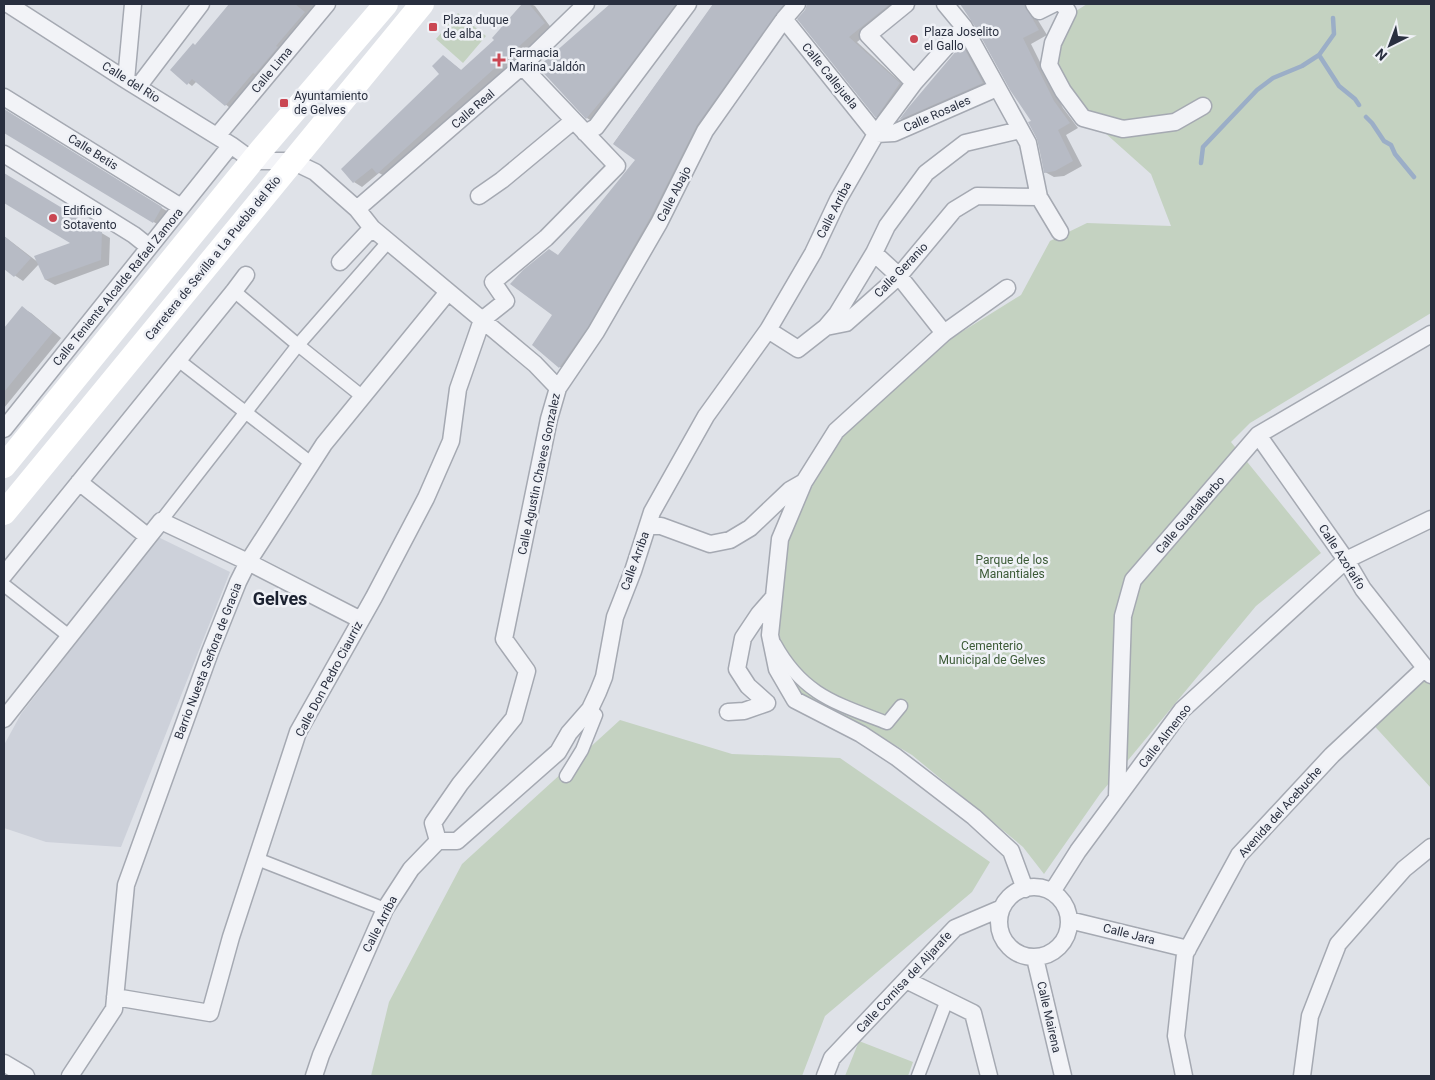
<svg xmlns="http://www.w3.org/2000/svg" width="1435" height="1080" viewBox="0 0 1435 1080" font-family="Roboto,sans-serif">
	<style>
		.built { fill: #cdd1da }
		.green { fill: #c4d2c1 }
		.shadow { fill: #0003 }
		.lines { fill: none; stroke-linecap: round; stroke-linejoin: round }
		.stream { stroke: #9baec7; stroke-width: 4.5 }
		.building { fill: #b7bbc5 }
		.pedestrian-casing { stroke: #a5a9b2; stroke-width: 15 }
		.minor-casing { stroke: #a5a9b2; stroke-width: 19 }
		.pedestrian { stroke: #f2f3f7; stroke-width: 12 }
		.minor { stroke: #f2f3f7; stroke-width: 16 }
		.secondary { stroke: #fff; stroke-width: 24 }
		.poi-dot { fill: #ca4753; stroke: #eff1f6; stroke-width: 2 }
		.labels { text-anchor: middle; stroke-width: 5; stroke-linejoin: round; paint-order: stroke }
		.poi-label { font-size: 12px; fill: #292f3f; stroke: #eff1f6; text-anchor: start }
		.street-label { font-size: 12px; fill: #292f3f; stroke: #eff1f6 }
		.park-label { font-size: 12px; fill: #3b5a36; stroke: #eff1f6 }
		.district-label { font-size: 18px; font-weight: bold; fill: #1b2130; stroke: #eff1f6 }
	</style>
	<rect width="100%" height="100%" fill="#dfe2e8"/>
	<!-- built -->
	<path class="built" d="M158 537 230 572 121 847 46 842 4 828V745L21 714Z"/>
	<!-- green -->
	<path class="green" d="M1087 4H1431V313L1250 423 1231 442 1321 553 1256 606 1100 794 1044 874 1023 847 912 755 847 717 802 697 788 676 776 618 782 554 817 476 839 436 947 341 1021 295 1050 241 1087 223 1171 226 1151 174 1057 90V39L1068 16Z
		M458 13 486 36 463 63 436 39Z
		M1431 675V788L1369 720Z
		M620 720 732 754 840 758 990 862 972 892 825 1016 802 1076H371L389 1002 462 864Z
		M859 1041 913 1062 908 1076H845Z"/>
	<!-- shadow -->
	<path class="shadow" d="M231 4H317L260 76 257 75 230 108 197 81 192 86 172 70 195 46Z
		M524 4H531L535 6 552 29 386 177 379 173 362 187 354 182 441 74 443 56 462 71 496 40 494 38Z
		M612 4H689L595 123 587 118 540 67Z
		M714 4H797L706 130 569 372 560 367 534 344 554 315 559 256 636 160 614 143Z
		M808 4H905L857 42 908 89 885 122 877 117 808 7Z
		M962 4H1028L1047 35 1031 44 1063 108 1078 128 1066 135 1082 166 1064 176 1054 177 1045 172 1033 122Z
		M962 46 971 51 992 88 909 124 901 120Z
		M4 110 170 213 162 227 4 131Z
		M4 175 110 238 109 265 55 285 46 280 39 264 23 281 4 268V236L39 263 73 243 4 202Z
		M22 308 31 313 61 338 4 408V330Z"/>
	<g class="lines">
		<!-- stream -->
		<path class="stream" d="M1319 55 1339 86 1355 99 1359 105
			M1366 117 1372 123 1384 141 1391 145 1395 154 1414 177
			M1201 163 1203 147 1257 90 1273 78 1302 66 1319 55 1334 34 1333 18"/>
	</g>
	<!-- building -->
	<path class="building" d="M229 4H295L305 12 276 46 278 47 255 74 253 73 225 106 192 79 187 85 170 70 193 43 195 45Z
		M522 4H529L545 23 377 174 372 168 353 183 341 169 439 74 432 66 443 55 461 70 494 40 492 38Z
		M610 4H676L625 72 586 119 538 67Z
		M713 4H784L697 125 650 218 588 327 559 368 532 345 552 315 510 284 523 270 549 249 558 255 635 160 613 144Z
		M807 4H890L849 37 900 83 876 118 797 19 805 10Z
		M960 4H1024L1039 30 1023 38 1054 101 1070 123 1058 130 1073 161 1055 171 1044 173 1038 141 1028 122 1031 121 1010 90 976 28Z
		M962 44 983 83 899 120 908 108Z
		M4 109 162 207 153 223 4 133Z
		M4 173 102 232 101 260 45 280 34 256 70 243 4 203Z
		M4 236 31 258 14 277 4 269Z
		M22 306 53 332 4 392V328Z"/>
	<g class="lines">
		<defs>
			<path id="pedestrian" d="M234 291 298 345 363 397
				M178 360 311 463
				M161 521 298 345 388 242
				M4 585 69 636
				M775 644C803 695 836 703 887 723L901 706
				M566 776 582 750 596 715 590 709
				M257 859 385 909
				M918 1076 947 1000"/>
			<path id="minor" d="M8 4 126 80 231 145 253 161H292L315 172 357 209 372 228 535 364 558 388 549 419 504 639 527 671 514 718 460 784 433 823 438 841
				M906 4 868 35 914 83
				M945 4 964 27 1028 143 1039 197 1060 232
				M1034 4 1039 11 1053 4
				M1063 4 1068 12 1053 43 1049 65 1063 91 1083 118 1123 129 1175 122 1203 106
				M784 19 876 134 894 133 997 88
				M126 80 133 4
				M138 87 201 4
				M4 97 181 207
				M585 133 596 127 688 4
				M217 136 327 4
				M4 154 134 235 149 247
				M479 196 502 180 573 121
				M357 209 522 66 586 4
				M874 253 899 276 944 333
				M340 262 372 228
				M1007 288 944 333 836 431 804 482 780 539 770 635 777 669 795 700 861 734 896 757 974 817 1011 851 1025 889
				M826 327 837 314 874 253 887 226 926 173 965 143 1020 130
				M768 330 798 349 826 327 846 323 871 301 899 276 954 210 977 196 1039 197
				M558 388 596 332 659 223 705 131 784 19 797 4
				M4 429 231 145
				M1258 435 1346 560 1363 589 1431 675
				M79 482 147 536
				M649 526H661L710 544 730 540 750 528 790 490 804 482
				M4 575 234 291 246 275
				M767 703 748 686 737 669 743 638 759 614 773 598
				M728 712 744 711 767 703
				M4 719 161 521 248 562 361 620
				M1117 797 1123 616 1133 580 1258 435 1431 334
				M999 922a35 35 0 1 1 70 0a35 35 0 1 1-70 0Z
				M1052 892 1078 851 1182 710 1346 560 1431 519
				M1069 920 1188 949
				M1035 958 1063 1076
				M906 980 973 1013 989 1076
				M115 997 210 1013 231 937 298 732 374 597 426 498 451 441 458 389 482 320 506 301 493 282 546 238 617 166 522 66
				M4 1063 26 1076
				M70 1076 114 1009 126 885 210 652 238 582 248 562 324 444 448 292
				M314 1076 321 1055 385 909 411 869 438 841H457L558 752 569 733 590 709 598 692 604 677 615 617 633 571 652 512 706 416 768 330 813 253 838 200 876 134 914 83 964 27
				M825 1076 832 1058 955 928 1002 908
				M1184 1076 1176 1036 1185 954 1239 855 1332 755 1425 668
				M1302 1076 1310 1016 1338 944 1404 869 1431 847"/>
		</defs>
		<!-- pedestrian casing -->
		<use href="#pedestrian" class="pedestrian-casing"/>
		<!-- minor casing -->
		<use href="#minor" class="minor-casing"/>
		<!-- pedestrian -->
		<use href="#pedestrian" class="pedestrian"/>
		<!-- minor -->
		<use href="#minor" class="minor"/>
		<!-- secondary -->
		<path class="secondary" d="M4 466 261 150 386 4
			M4 513 422 4"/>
	</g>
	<!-- markers -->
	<g class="poi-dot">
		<rect x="428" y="22" width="10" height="10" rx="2.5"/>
		<circle cx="914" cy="39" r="5"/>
		<path d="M496.5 52.5h5v5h5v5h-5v5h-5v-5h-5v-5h5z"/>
		<rect x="279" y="98" width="10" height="10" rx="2.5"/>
		<circle cx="53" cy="218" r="5"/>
	</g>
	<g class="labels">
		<!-- poi labels -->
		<g class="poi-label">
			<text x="443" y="24">Plaza duque<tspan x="443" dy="14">de alba</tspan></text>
			<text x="924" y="36">Plaza Joselito<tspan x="924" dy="14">el Gallo</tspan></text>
			<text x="509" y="57">Farmacia<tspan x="509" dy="14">Marina Jaldón</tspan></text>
			<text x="294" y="100">Ayuntamiento<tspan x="294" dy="14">de Gelves</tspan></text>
			<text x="63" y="215">Edificio<tspan x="63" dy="14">Sotavento</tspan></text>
		</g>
		<!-- street labels -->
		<g class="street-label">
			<text transform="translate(272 70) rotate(-50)" y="4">Calle Lima</text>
			<text transform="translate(830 76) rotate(51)" y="4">Calle Callejuela</text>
			<text transform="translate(131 82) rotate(32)" y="4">Calle del Rio</text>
			<text transform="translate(473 109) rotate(-41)" y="4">Calle Real</text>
			<text transform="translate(937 114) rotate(-24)" y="4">Calle Rosales</text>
			<text transform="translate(93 152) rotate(32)" y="4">Calle Betis</text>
			<text transform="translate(674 194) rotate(-63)" y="4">Calle Abajo</text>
			<text transform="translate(834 210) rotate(-63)" y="4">Calle Arriba</text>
			<text transform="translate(213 258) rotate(-51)" y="4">Carretera de Sevilla a La Puebla del Río</text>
			<text transform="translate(901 270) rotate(-46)" y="4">Calle Geranio</text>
			<text transform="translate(118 287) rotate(-51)" y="4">Calle Teniente Alcalde Rafael Zamora</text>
			<text transform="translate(539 474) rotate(-78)" y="4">Calle Agustin Chaves Gonzalez</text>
			<text transform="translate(1190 515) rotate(-49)" y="4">Calle Guadalbarbo</text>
			<text transform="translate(1342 557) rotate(57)" y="4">Calle Azofaifo</text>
			<text transform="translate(635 561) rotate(-70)" y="4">Calle Arriba</text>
			<text transform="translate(208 661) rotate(-69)" y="4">Barrio Nuesta Señora de Gracia</text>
			<text transform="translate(329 679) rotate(-62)" y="4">Calle Don Pedro Ciaurriz</text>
			<text transform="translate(1165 736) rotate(-52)" y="4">Calle Almenso</text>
			<text transform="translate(1280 812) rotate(-48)" y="4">Avenida del Acebuche</text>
			<text transform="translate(380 924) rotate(-63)" y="4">Calle Arriba</text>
			<text transform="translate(1129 934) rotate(14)" y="4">Calle Jara</text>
			<text transform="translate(904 982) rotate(-47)" y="4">Calle Cornisa del Aljarafe</text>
			<text transform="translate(1049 1017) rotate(77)" y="4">Calle Mairena</text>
		</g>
		<!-- park labels -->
		<g class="park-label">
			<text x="1012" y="564">Parque de los<tspan x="1012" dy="14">Manantiales</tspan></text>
			<text x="992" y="650">Cementerio<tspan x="992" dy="14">Municipal de Gelves</tspan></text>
		</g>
		<!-- district labels -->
		<g class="district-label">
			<text x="280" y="605">Gelves</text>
		</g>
	</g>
	<!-- border -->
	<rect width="1435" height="1080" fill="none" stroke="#292f3f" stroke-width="10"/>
	<!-- north arrow -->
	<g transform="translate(1390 45) rotate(222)" stroke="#eff1f6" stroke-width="4" paint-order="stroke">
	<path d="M0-4L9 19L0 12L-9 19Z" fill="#292f3f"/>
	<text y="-8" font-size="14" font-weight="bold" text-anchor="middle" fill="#292f3f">N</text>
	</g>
</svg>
